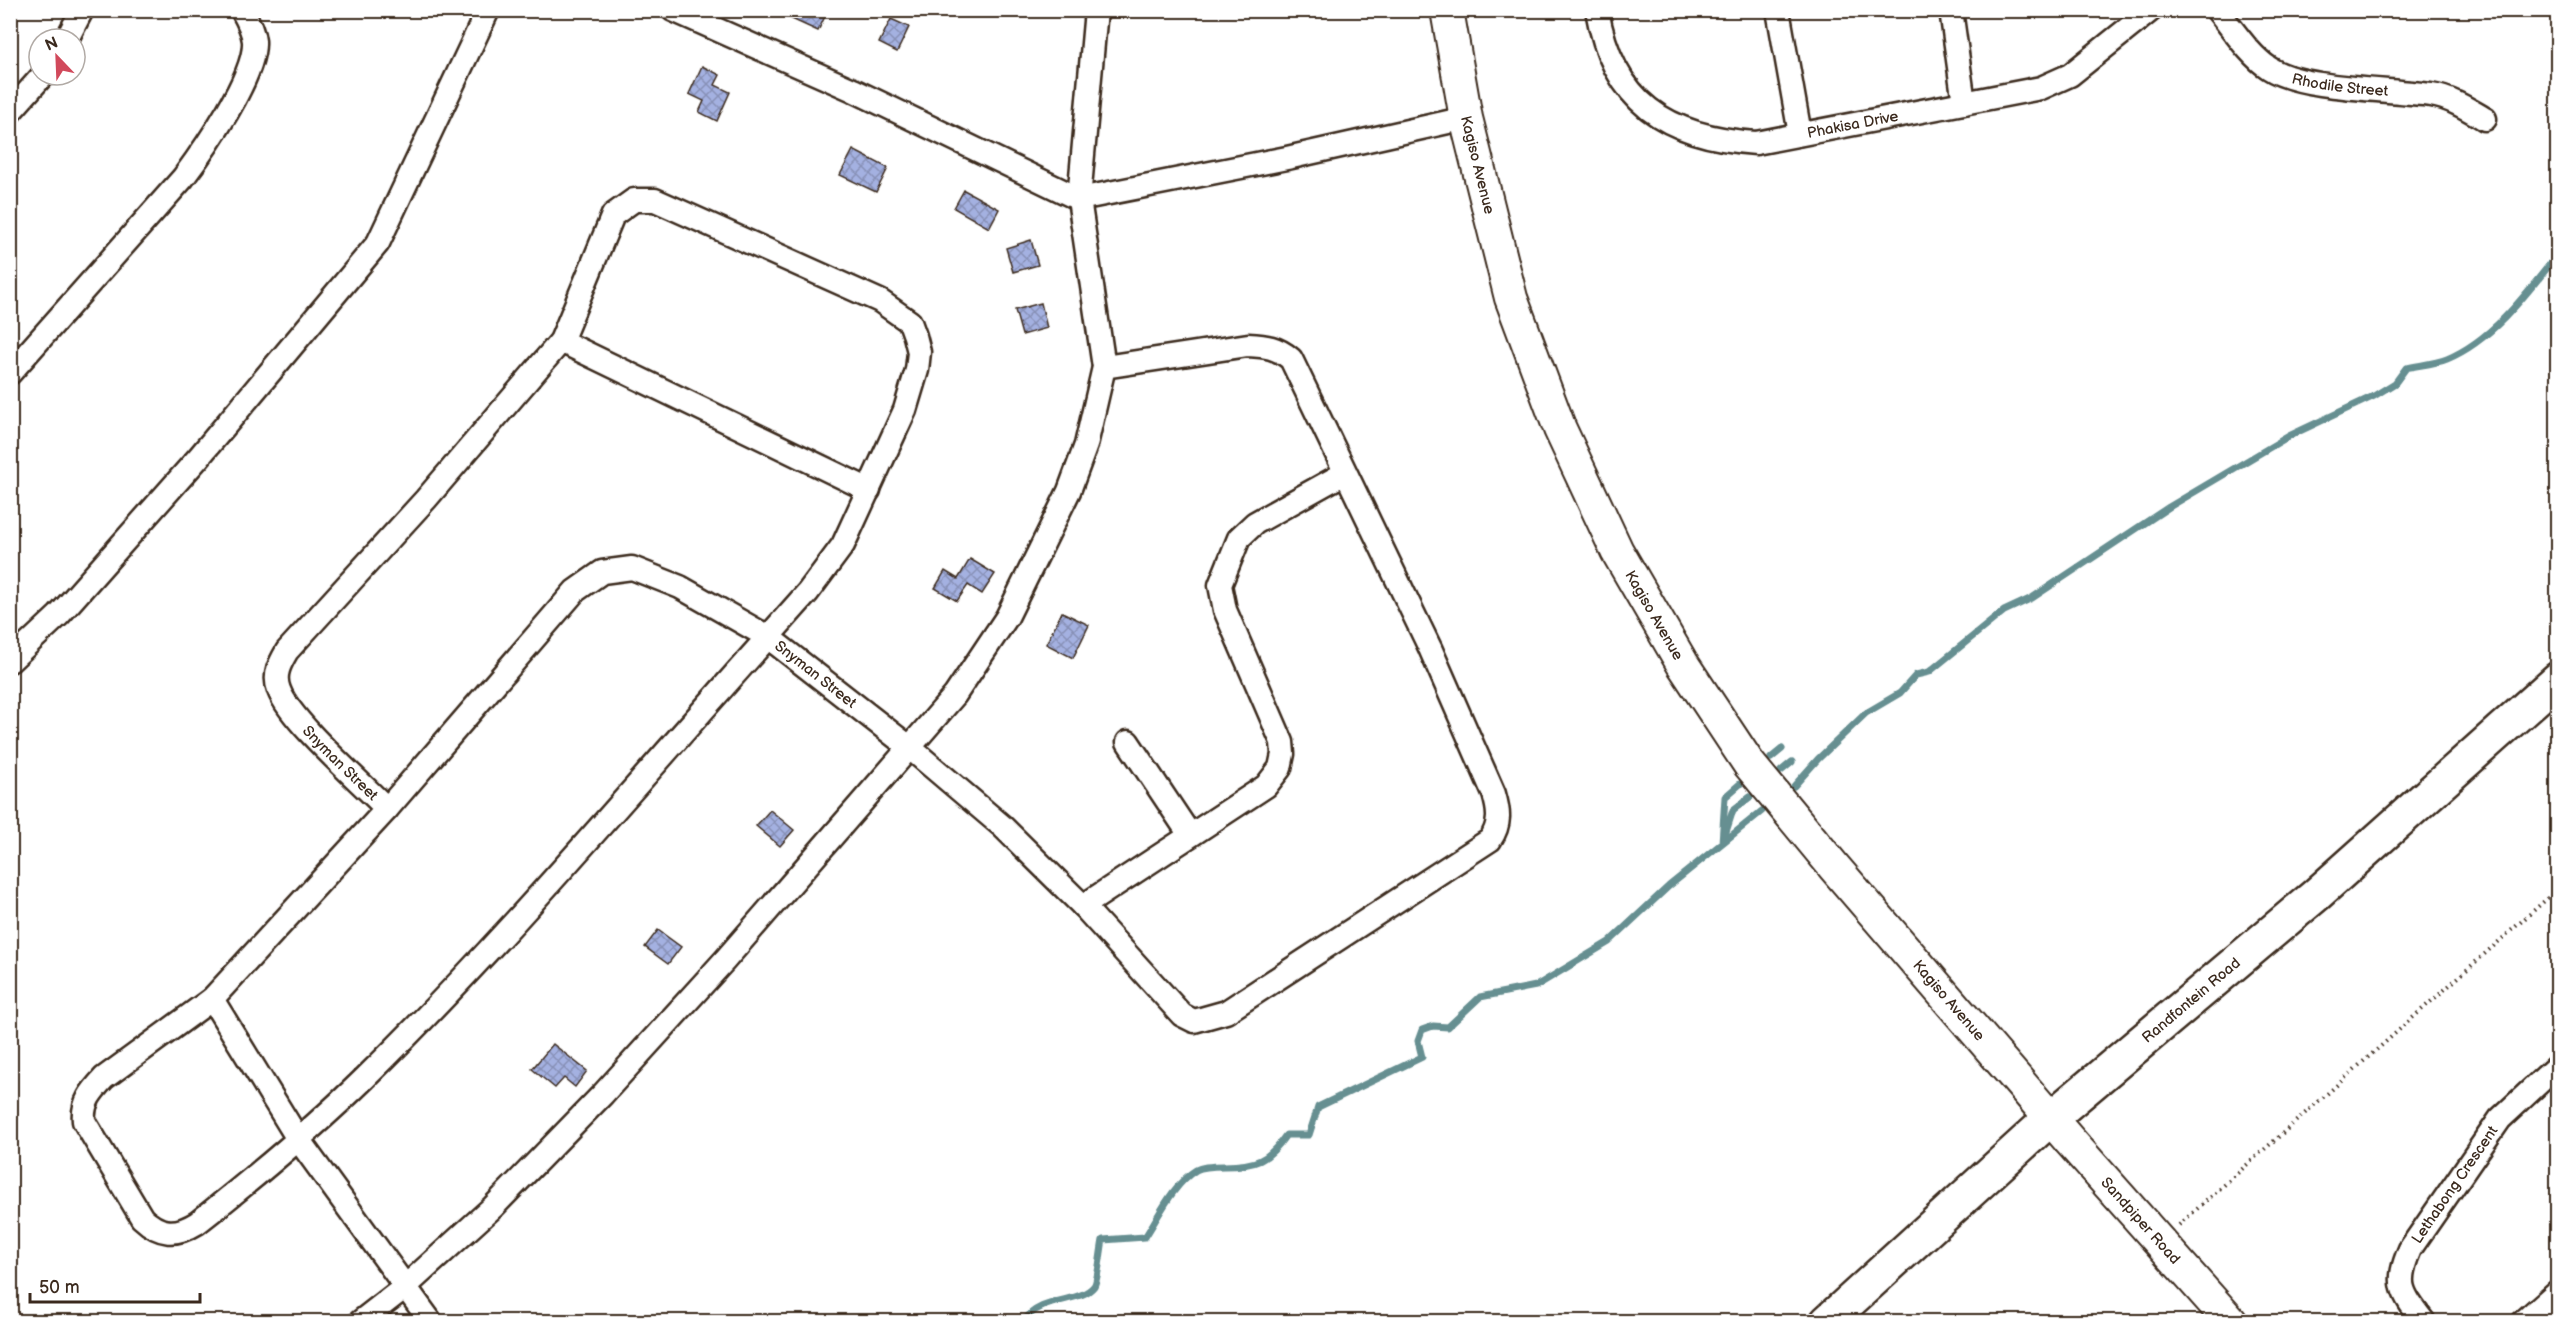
<svg xmlns="http://www.w3.org/2000/svg" width="2568" height="1332" viewBox="0 0 2568 1332" font-family="'Balsamiq Sans',sans-serif">
	<style>
		.lines { fill: none; stroke-linecap: round; stroke-linejoin: round }
		.stream { stroke: #668f91; stroke-width: 7 }
		.building { fill: url(#building-cross-hatch); stroke: #3b2a1e; stroke-width: 1.5 }
		.street-casing { stroke: #3b2a1e; stroke-width: 27 }
		.secondary-casing { stroke: #3b2a1e; stroke-width: 36 }
		.primary-casing { stroke: #3b2a1e; stroke-width: 38 }
		.path { stroke: #3b2a1e; stroke-width: 4; stroke-dasharray: 1.5 4.5; stroke-linecap: butt }
		.street { stroke: #fff; stroke-width: 22 }
		.secondary { stroke: #fff; stroke-width: 32 }
		.primary { stroke: #fff; stroke-width: 33 }
		.labels { text-anchor: middle; stroke-width: 4.5; stroke-linejoin: round; paint-order: stroke }
		.street-label { font-size: 15px; fill: #3b2a1e; stroke: #fff }
	</style>
	<defs>
		<pattern id="building-cross-hatch" width="8" height="8" patternUnits="userSpaceOnUse" patternTransform="scale(1.5)"><rect width="8" height="8" fill="#a4b1e1"/><path d="M0 0l8 8M0 8l8-8" fill="none" stroke="#8790b6"/></pattern>
	</defs>
	<rect width="100%" height="100%" fill="#fff"/>
	<filter id="ink" filterUnits="userSpaceOnUse"><feTurbulence type="fractalNoise" baseFrequency=".0167" numOctaves="2"/><feDisplacementMap in="SourceGraphic" scale="12" xChannelSelector="R" yChannelSelector="G"/><feConvolveMatrix kernelMatrix="1 2 1 2 8 2 1 2 1" color-interpolation-filters="sRGB"/></filter>
	<g filter="url(#ink)">
		<g class="lines">
			<!-- stream -->
			<path class="stream" d="M1771 758 1782 749
				M1781 771 1792 762
				M1794 786 1818 759 1866 713 1900 693 1916 675 1929 672 2004 611 2032 598 2169 507 2289 436 2374 396 2395 383 2406 368C2419 365 2435 364 2447 359 2493 340 2528 292 2558 254
				M1725 835 1733 810 1750 797
				M1722 843 1725 797 1740 784
				M1023 1322C1042 1295 1080 1304 1094 1286 1098 1281 1101 1249 1103 1240L1145 1237C1159 1216 1173 1184 1196 1170 1203 1166 1215 1166 1224 1166 1256 1166 1268 1161 1286 1135H1309L1318 1107 1422 1057 1418 1041 1422 1030 1433 1026 1448 1027 1480 997 1536 986 1609 942 1669 886 1762 811"/>
		</g>
		<!-- building -->
		<path class="building" d="M772 10H828L818 31Z
			M891 19 909 27 897 52 879 43Z
			M702 66 720 75 715 85 730 92 717 121 699 112 704 101 689 94Z
			M853 150 888 168 876 192 840 175Z
			M964 190 999 209 989 228 954 208Z
			M1031 240 1038 265 1013 272 1006 248Z
			M1041 303 1047 328 1022 335 1015 310Z
			M970 559 995 574 982 594 968 585 957 601 935 588 945 571 958 579Z
			M1062 612 1089 625 1073 658 1046 644Z
			M770 810 794 830 780 846 756 826Z
			M658 930 681 947 668 964 645 947Z
			M553 1044 587 1071 575 1087 564 1078 555 1088 532 1069Z"/>
		<g class="lines">
			<defs>
				<g id="street">
					<path d="M673 10 853 90 1079 199 1287 158 1466 118"/>
					<path id="s1" d="M1597 10C1613 103 1667 137 1756 143L2041 88 2070 75 2151 10"/>
					<path d="M1778 10 1800 134"/>
					<path d="M1951 10 1964 103"/>
					<path id="s2" d="M2217 10C2233 29 2249 55 2269 68 2302 90 2390 89 2431 95 2451 98 2468 109 2485 119"/>
					<path d="M67 39 82 10"/>
					<path d="M10 112 43 75"/>
					<path d="M561 341 869 490"/>
					<path d="M10 373 183 178C204 150 256 76 254 41 253 31 247 19 242 10"/>
					<path d="M10 661 59 615 199 457 378 243 488 10"/>
					<path d="M1128 742 1190 835"/>
					<path d="M1083 906 1266 786 1280 768 1283 754 1282 742 1225 610 1220 585 1239 538 1255 523 1345 473"/>
					<path d="M212 999 387 809"/>
					<path d="M360 1322 405 1287 493 1207 603 1094 725 960 955 695 1007 617 1069 491 1086 445 1104 367 1079 199 1096 10"/>
					<path id="s3" d="M431 1322 298 1139 212 999 104 1078C92 1091 82 1102 84 1121L142 1218C160 1235 176 1236 197 1223 255 1177 312 1130 365 1078 507 939 635 785 768 637L808 592 843 545 905 410 917 370 919 352 915 336 910 322 880 301 655 200H634L613 215 561 341 426 499 287 651C280 663 273 675 279 690 290 721 361 782 387 809L575 591 602 572 632 568 680 587 768 637 909 747 1002 826 1083 906 1182 1015 1194 1021 1226 1012 1490 840C1501 824 1499 811 1494 794L1430 648 1291 359C1277 347 1266 346 1248 345L1104 367"/>
					<path id="s4" d="M2424 1322C2401 1292 2395 1284 2410 1249L2500 1119 2558 1065"/>
					<path d="M2523 1322 2558 1291"/>
				</g>
				<g id="secondary">
					<path id="s5" d="M1447 10 1466 118 1511 298 1560 429 1617 551 1682 663 1749 764 1835 868 2070 1141 2231 1322"/>
				</g>
				<g id="primary">
					<path id="s6" d="M1827 1322 2051 1118 2316 895 2558 679"/>
				</g>
			</defs>
			<!-- street casing -->
			<use href="#street" class="street-casing"/>
			<!-- secondary casing -->
			<use href="#secondary" class="secondary-casing"/>
			<!-- primary casing -->
			<use href="#primary" class="primary-casing"/>
			<!-- path -->
			<path class="path" d="M2179 1225 2558 889"/>
			<!-- street -->
			<use href="#street" class="street"/>
			<!-- secondary -->
			<use href="#secondary" class="secondary"/>
			<!-- primary -->
			<use href="#primary" class="primary"/>
		</g>
	</g>
	<g class="labels">
		<!-- street labels -->
		<g class="street-label">
			<text dy="5" stroke="none"><textPath href="#s2" startOffset="152">Rhodile Street</textPath></text>
			<text dy="5" stroke="none"><textPath href="#s1" startOffset="327">Phakisa Drive</textPath></text>
			<text dy="5" stroke="none"><textPath href="#s5" startOffset="158">Kagiso Avenue</textPath></text>
			<text dy="5" stroke="none"><textPath href="#s5" startOffset="644">Kagiso Avenue</textPath></text>
			<text dy="5" stroke="none"><textPath href="#s3" startOffset="3573">Snyman Street</textPath></text>
			<text dy="5" stroke="none"><textPath href="#s3" startOffset="2943">Snyman Street</textPath></text>
			<text dy="5" stroke="none"><textPath href="#s5" startOffset="1130">Kagiso Avenue</textPath></text>
			<text dy="5" stroke="none"><textPath href="#s6" startOffset="486">Randfontein Road</textPath></text>
			<text dy="5" stroke="none"><textPath href="#s4" startOffset="159">Lethabong Crescent</textPath></text>
			<text dy="5" stroke="none"><textPath href="#s5" startOffset="1422">Sandpiper Road</textPath></text>
		</g>
	</g>
	<!-- margin -->
	<rect width="2568" height="1332" fill="none" stroke="#fff" stroke-width="36"/>
	<rect x="18" y="18" width="2532" height="1296" fill="none" stroke="#3b2a1e" stroke-width="2" filter="url(#ink)"/>
	<!-- north arrow -->
	<g transform="translate(57 57) rotate(337)"><circle r="28" fill="#ffffff" stroke="#b1aaa5" stroke-width="1.5"/>
	<path d="M0-4.5L10 22L0 15L-10 22Z" fill="#d1495b"/>
	<text y="-9" font-size="16" font-weight="bold" text-anchor="middle" fill="#3b2a1e">N</text>
	</g>
	<!-- scale -->
	<path d="M30 1293v9h170v-9" fill="none" stroke="#3b2a1e" stroke-width="3"/>
	<text x="39" y="1293" font-size="18" fill="#3b2a1e" stroke="#ffffff" stroke-width="4.5" paint-order="stroke">50 m</text>
</svg>
